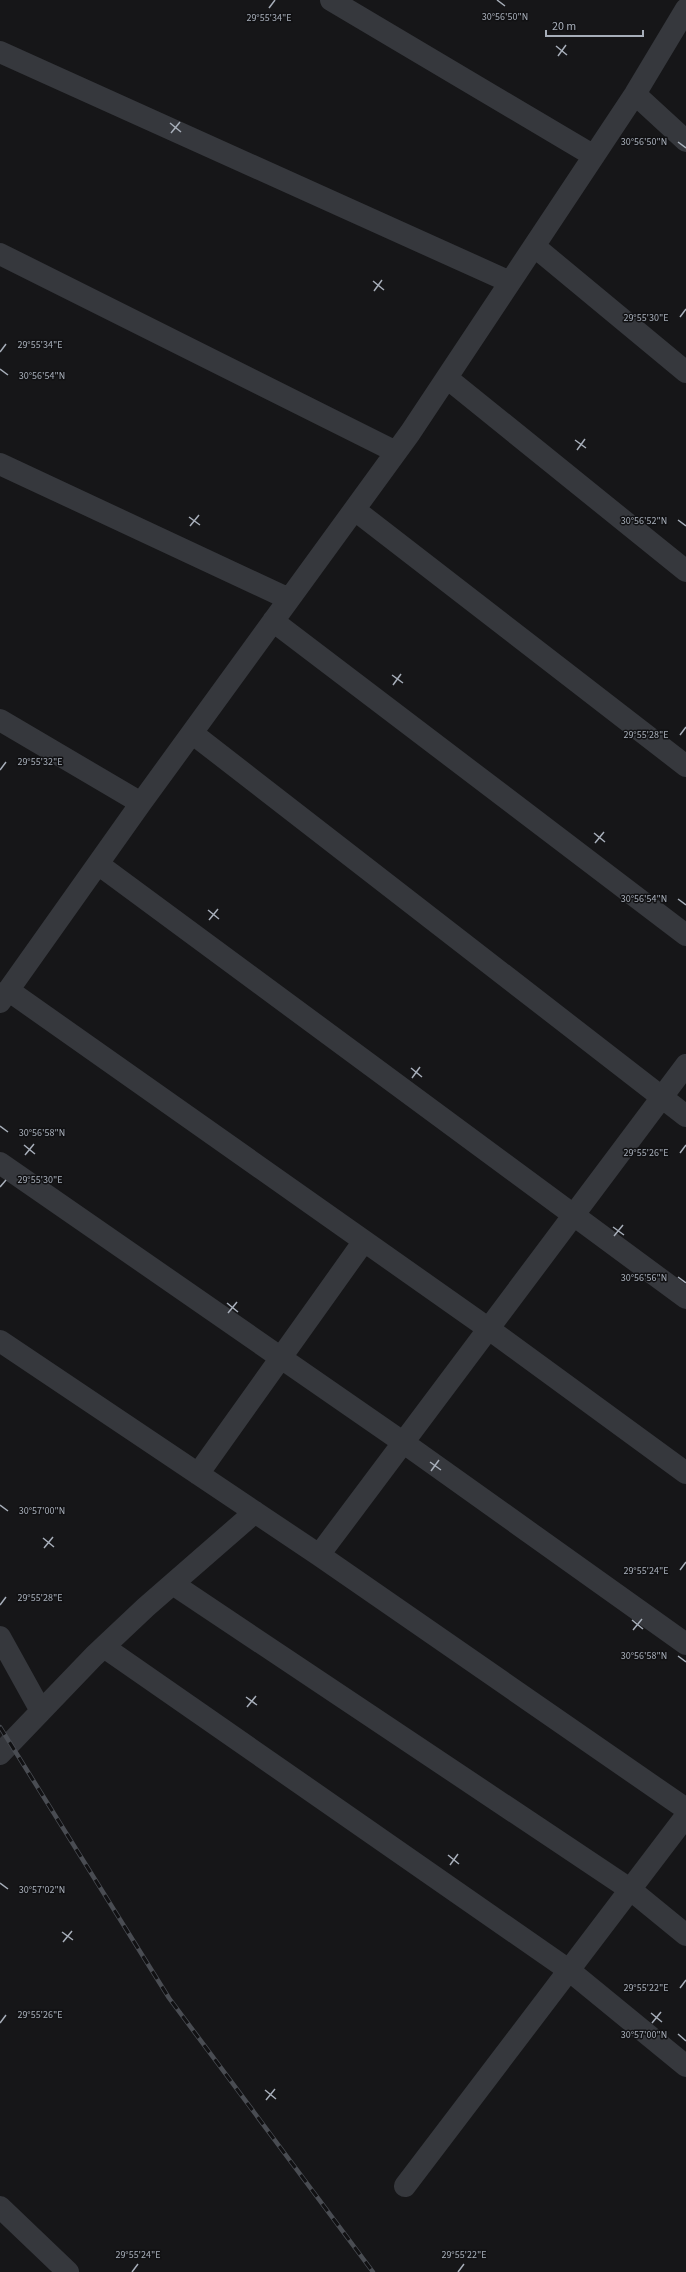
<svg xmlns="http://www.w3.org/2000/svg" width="686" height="2272" viewBox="0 0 686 2272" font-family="'Source Sans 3',sans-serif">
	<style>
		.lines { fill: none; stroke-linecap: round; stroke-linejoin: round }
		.minor { stroke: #36383d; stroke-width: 22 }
		.rail-casing { stroke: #494c52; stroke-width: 4.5 }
		.rail { stroke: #111113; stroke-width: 3; stroke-dasharray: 9; stroke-linecap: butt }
		.ticks { fill: none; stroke: #a7aeb9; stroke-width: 1.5 }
		.ticks-label { font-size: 10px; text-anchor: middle; fill: #a7aeb9; stroke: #111113; stroke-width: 3; stroke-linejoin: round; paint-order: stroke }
	</style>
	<rect width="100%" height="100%" fill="#161618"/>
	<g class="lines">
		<!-- minor -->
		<path class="minor" d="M331 0 594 156
			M0 52 510 282
			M635 94 686 141
			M534 246 686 372
			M0 254 396 452
			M447 378 686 571
			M0 464 289 599
			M355 510 686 766
			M273 621 686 935
			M0 720 141 803
			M192 733 686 1116
			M98 864 686 1298
			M8 990 489 1329 686 1473
			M0 1002 141 803 410 433 635 94 686 9
			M0 1163 404 1443 686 1644
			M0 1341 319 1555 686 1809
			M198 1474 364 1241
			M319 1555 686 1065
			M173 1584 631 1890 686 1935
			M0 1637 41 1711
			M104 1647 570 1971 686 2066
			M0 1754 94 1656 146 1607 255 1512
			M405 2186 686 1816
			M0 2207 68 2272"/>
		<defs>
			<path id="rail" d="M0 1727 169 1998 373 2272"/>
		</defs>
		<!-- rail casing -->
		<use href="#rail" class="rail-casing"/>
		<!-- rail -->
		<use href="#rail" class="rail"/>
	</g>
	<!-- ticks -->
	<path class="ticks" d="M497 0 505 6M269 8 275 0M556 46 567 55M558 56 566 45M170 123 181 132M171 133 180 122M678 142 686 148M373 281 384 290M374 291 382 280M680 317 686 309M0 352 6 344M0 369 8 375M575 440 586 448M577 450 585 439M189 517 200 525M678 520 686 526M190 526 199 515M392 675 403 683M393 685 401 674M680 735 686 727M0 770 6 762M594 833 605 842M595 843 604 832M678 899 686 905M208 910 219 919M209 920 218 909M411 1068 422 1077M412 1078 420 1067M0 1126 8 1132M24 1145 35 1154M680 1153 686 1145M25 1155 34 1144M0 1187 6 1180M613 1227 624 1235M614 1236 623 1225M678 1277 686 1283M227 1303 238 1312M228 1313 237 1302M430 1462 441 1470M431 1471 439 1460M0 1505 8 1511M43 1538 54 1547M44 1548 53 1537M680 1570 686 1562M0 1605 6 1597M632 1620 643 1629M633 1630 642 1619M678 1656 686 1662M246 1697 257 1705M247 1707 256 1696M448 1855 459 1864M450 1865 458 1854M0 1883 8 1889M62 1932 73 1940M63 1942 72 1931M680 1988 686 1980M651 2013 662 2022M0 2023 6 2015M652 2023 661 2012M678 2034 686 2041M265 2090 276 2099M266 2100 275 2089M132 2272 138 2264M458 2272 464 2264"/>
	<g class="ticks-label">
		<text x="505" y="20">30°56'50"N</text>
		<text x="269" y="21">29°55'34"E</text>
		<text x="644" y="145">30°56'50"N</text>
		<text x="646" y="321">29°55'30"E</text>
		<text x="40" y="348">29°55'34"E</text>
		<text x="42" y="379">30°56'54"N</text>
		<text x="644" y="524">30°56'52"N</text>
		<text x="646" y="738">29°55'28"E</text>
		<text x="40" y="765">29°55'32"E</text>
		<text x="644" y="902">30°56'54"N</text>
		<text x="42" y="1136">30°56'58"N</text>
		<text x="646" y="1156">29°55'26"E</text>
		<text x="40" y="1183">29°55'30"E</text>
		<text x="644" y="1281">30°56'56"N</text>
		<text x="42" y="1514">30°57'00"N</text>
		<text x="646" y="1574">29°55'24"E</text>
		<text x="40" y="1601">29°55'28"E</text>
		<text x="644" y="1659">30°56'58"N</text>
		<text x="42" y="1893">30°57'02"N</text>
		<text x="646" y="1991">29°55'22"E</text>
		<text x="40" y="2018">29°55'26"E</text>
		<text x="644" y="2038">30°57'00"N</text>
		<text x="138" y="2258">29°55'24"E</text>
		<text x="464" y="2258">29°55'22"E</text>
	</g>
	<!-- scale -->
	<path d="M546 30v6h97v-6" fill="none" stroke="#a7aeb9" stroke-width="2"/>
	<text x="552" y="30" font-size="12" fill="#a7aeb9" stroke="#111113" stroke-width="3" paint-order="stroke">20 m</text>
</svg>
